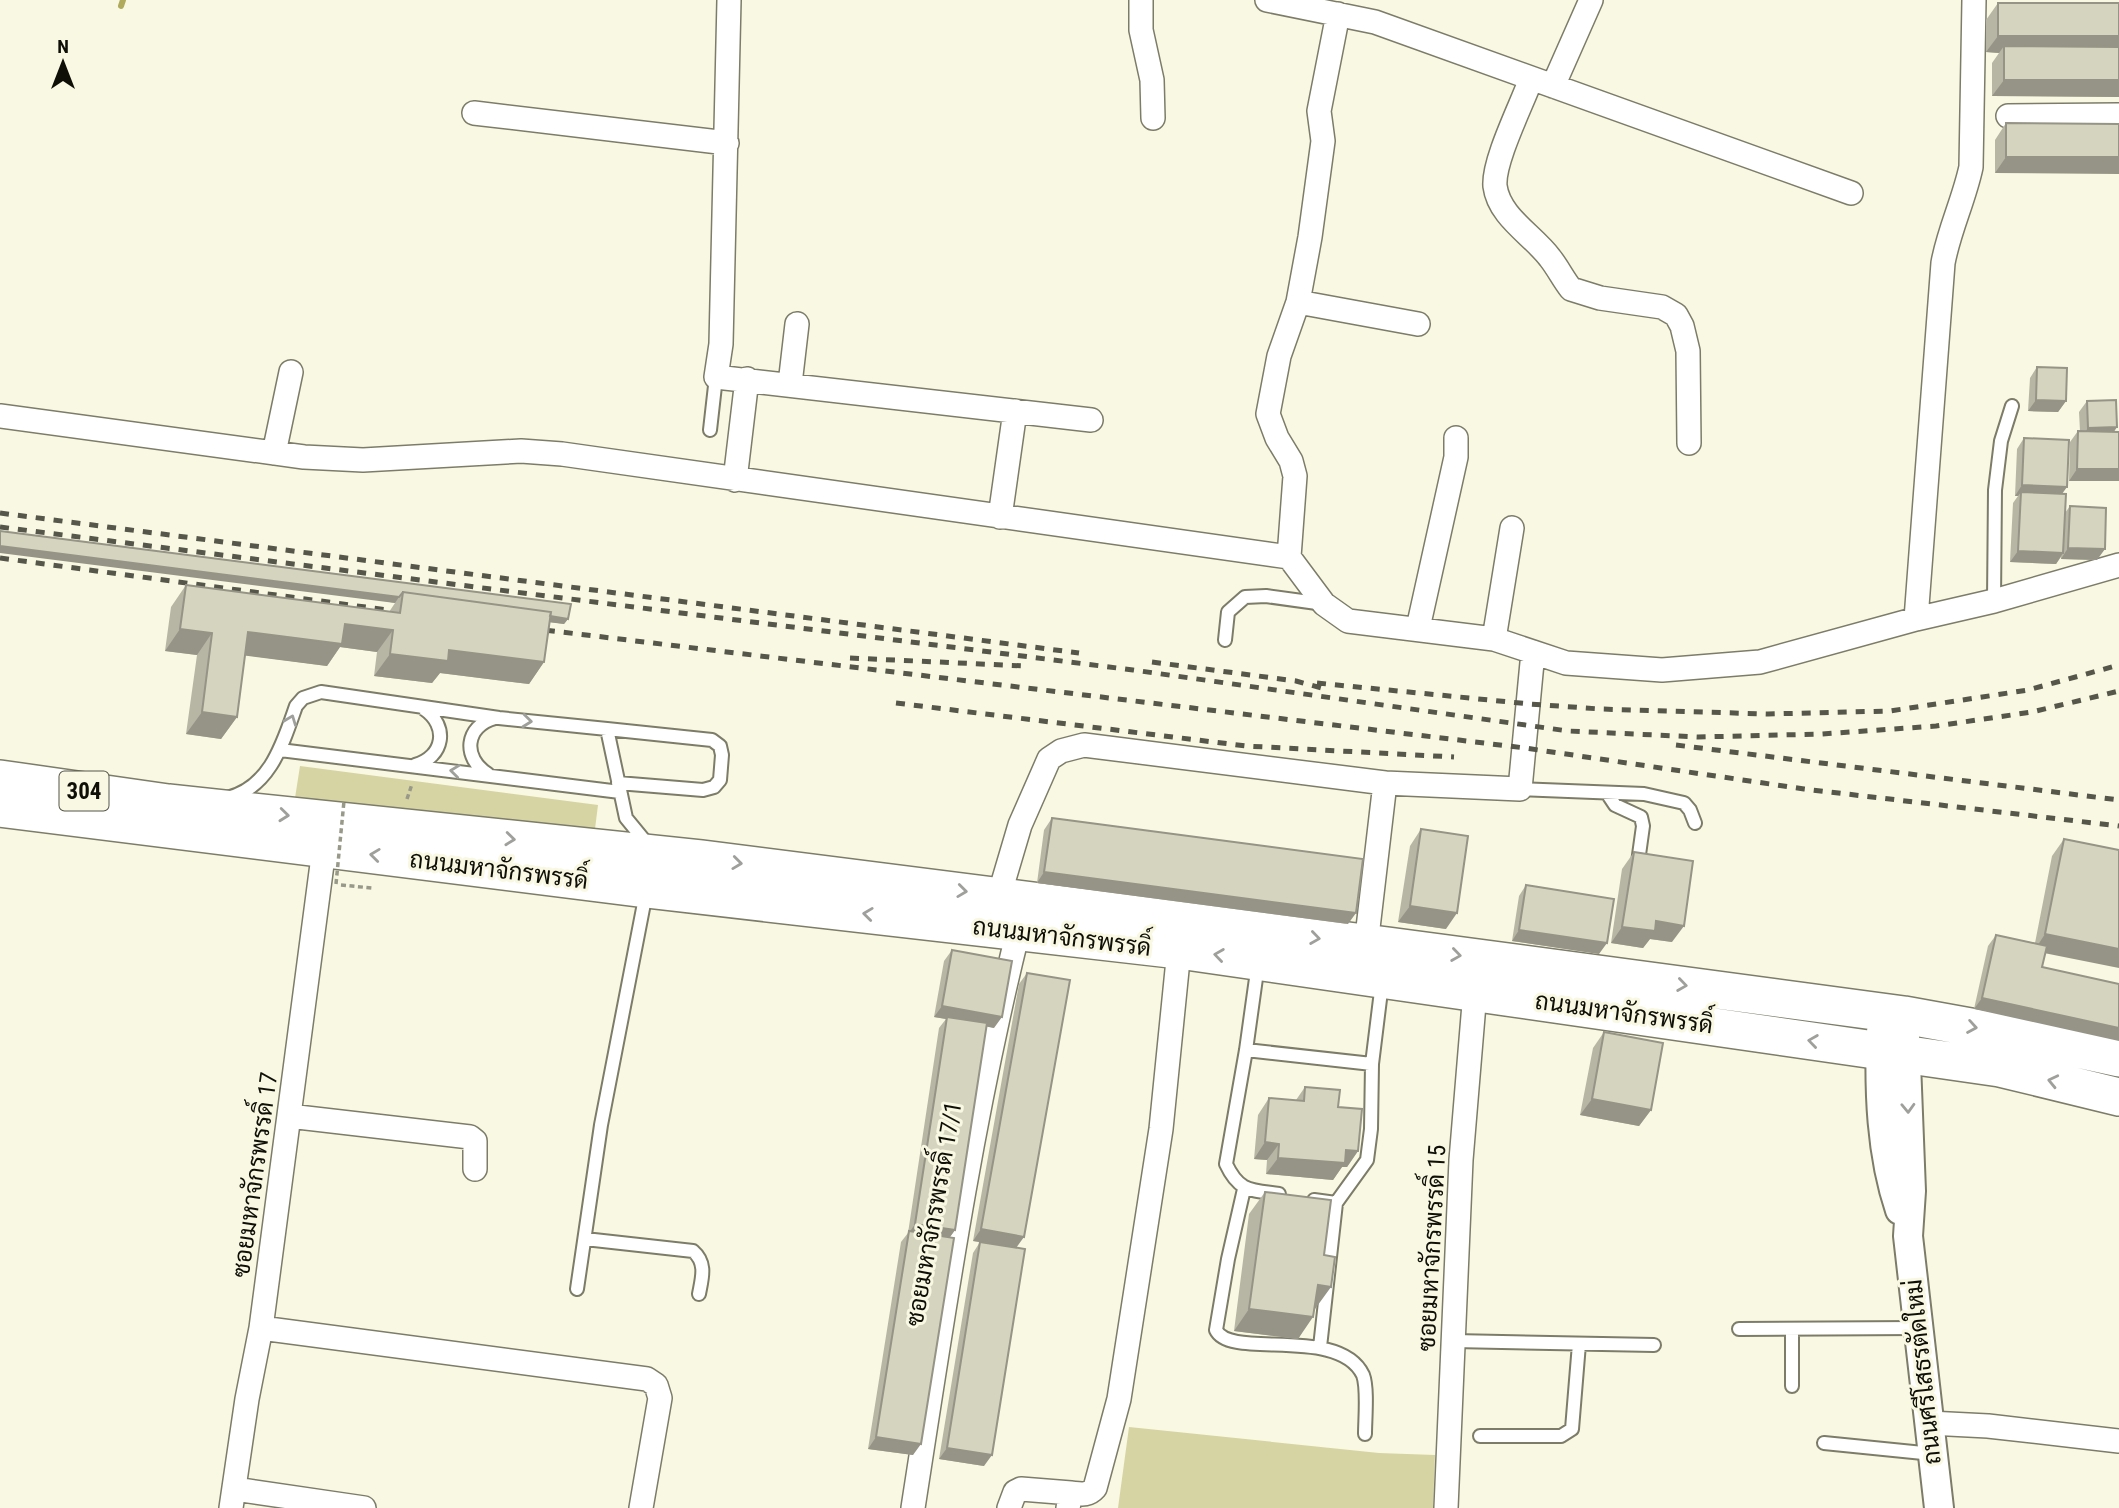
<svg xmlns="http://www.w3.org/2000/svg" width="2119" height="1508" viewBox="0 0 2119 1508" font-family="'Roboto Condensed',Sarabun,sans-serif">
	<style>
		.green { fill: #d6d4a3 }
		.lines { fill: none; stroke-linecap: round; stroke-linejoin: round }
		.stream { stroke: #b0ab5c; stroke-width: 6 }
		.service-casing { stroke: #7c7c69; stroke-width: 16 }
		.minor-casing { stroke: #7c7c69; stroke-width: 26 }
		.tertiary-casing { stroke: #7c7c69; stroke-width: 32 }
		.primary-casing { stroke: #7c7c69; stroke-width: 40 }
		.path { stroke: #99998a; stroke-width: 3.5; stroke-dasharray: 5 3.5; stroke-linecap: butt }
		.service { stroke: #fff; stroke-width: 12 }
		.minor { stroke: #fff; stroke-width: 23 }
		.tertiary { stroke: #fff; stroke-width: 28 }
		.primary { stroke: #fff; stroke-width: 37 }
		.rail { stroke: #56564a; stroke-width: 5; stroke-dasharray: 9 9; stroke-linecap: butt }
		.path-bridge { stroke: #99998a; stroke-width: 3.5; stroke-dasharray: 5 3.5; stroke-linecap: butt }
		.wall { fill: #b7b6a4 }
		.shaded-wall { fill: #959486 }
		.building { fill: #d5d4bf; stroke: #959486; stroke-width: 2 }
		.oneway { stroke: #9f9f9c }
		.labels { text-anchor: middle; stroke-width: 6; stroke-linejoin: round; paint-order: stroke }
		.shield { fill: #f9f8e3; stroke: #55554a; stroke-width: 2 }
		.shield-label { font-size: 23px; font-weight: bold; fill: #0f0f08 }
		.street-label { font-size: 24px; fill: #0f0f08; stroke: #f9f8e3 }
	</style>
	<rect width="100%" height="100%" fill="#f9f8e3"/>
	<!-- green -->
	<path class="green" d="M300 766 598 805 594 837 295 798Z
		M1129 1427 1379 1453 1435 1455 1433 1508H1118Z"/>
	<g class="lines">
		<!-- stream -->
		<path class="stream" d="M121 6 123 0"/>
		<defs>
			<path id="service" d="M710 430 716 377
				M1994 601 1995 490 2001 441 2012 406
				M1225 640 1228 612 1245 597 1266 596 1324 604
				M607 729 712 740 720 746 722 755 720 780 714 787 703 790 618 783
				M280 750 620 792
				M415 765C444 757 449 726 424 709
				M488 774C462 758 465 726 495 718
				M1520 789 1644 794 1684 803 1690 810 1695 823
				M1607 793 1615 805 1641 817 1643 826 1638 862
				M227 798C270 788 283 743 296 706L303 698 321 692 499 718 607 729 626 818 649 846
				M1258 964 1246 1050 1226 1164C1239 1192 1251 1190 1279 1194
				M1246 1050 1372 1064
				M1244 1189 1228 1259 1216 1330C1230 1360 1339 1325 1363 1375 1368 1388 1365 1420 1365 1434
				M1314 1200 1336 1203 1320 1347
				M1336 1203 1367 1160 1371 1129 1372 1064 1382 983
				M585 1239 693 1251C707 1263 702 1278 699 1294
				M577 1289 601 1125 646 893
				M1739 1329 1918 1328
				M1792 1329V1386
				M1454 1341 1654 1345
				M1480 1436H1561L1572 1429 1579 1344
				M1824 1443 1933 1454"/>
			<path id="minor" d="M729 0 721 344 716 377 1091 420
				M1141 0V30L1152 80 1153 118
				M1267 0 1375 22 1851 193
				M1531 79C1522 104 1493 161 1495 186 1499 217 1533 235 1550 258 1558 268 1563 279 1571 289L1600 298 1662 307 1676 315 1682 326 1688 351 1689 443
				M1553 86 1591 0
				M474 113 727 143
				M2008 116 2119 115
				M1298 302 1418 324
				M790 384 797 324
				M0 416 304 457 363 460 521 451 562 454 1289 557 1324 604 1348 621 1494 639 1566 663 1662 670 1760 662 1916 619 1994 601 2119 565
				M274 453 291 372
				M735 480 747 379
				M1000 517 1015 411
				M1289 557 1295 476 1291 461 1277 438 1268 414 1279 356 1298 302 1310 237 1323 141 1319 111 1338 14
				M1916 619 1943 263C1949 230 1964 200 1971 167L1974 0
				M1418 628 1456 457V438
				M1494 639 1512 528
				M999 896 1020 825 1049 759 1061 751 1084 745 1385 783
				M1366 945 1385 783 1520 789 1533 652
				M289 1116 470 1137 475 1141V1169
				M261 1328 647 1379 656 1385 660 1398 641 1508
				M1929 1423 1988 1426 2119 1441
				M235 1489 364 1508
				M231 1508 247 1399 261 1328 324 849
				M913 1508C943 1315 971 1121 1018 932
				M1009 1508 1015 1492 1021 1489 1071 1493
				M1068 1508 1071 1493C1081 1494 1088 1496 1095 1488L1119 1399 1161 1129 1179 950
				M1446 1508 1461 1160 1475 992"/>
			<path id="tertiary" d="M1881 1032C1879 1091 1881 1154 1900 1210
				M1905 1037 1911 1191 1908 1236 1939 1508"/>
			<path id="primary" d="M0 779 168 803 701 859 1388 946 1904 1015 2009 1034 2119 1058
				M0 808 646 889 1179 950 2000 1068 2119 1097"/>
		</defs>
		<!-- service casing -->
		<use href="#service" class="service-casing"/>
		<!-- minor casing -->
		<use href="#minor" class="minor-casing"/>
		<!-- tertiary casing -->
		<use href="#tertiary" class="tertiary-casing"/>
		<!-- primary casing -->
		<use href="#primary" class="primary-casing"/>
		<!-- path -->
		<path class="path" d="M407 799 412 784
			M341 885 372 888"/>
		<!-- service -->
		<use href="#service" class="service"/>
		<!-- minor -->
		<use href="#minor" class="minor"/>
		<!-- tertiary -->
		<use href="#tertiary" class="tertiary"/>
		<!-- primary -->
		<use href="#primary" class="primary"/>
		<!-- rail -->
		<path class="rail" d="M0 513 1079 653
			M0 527 1133 670 1568 731 1698 737 1822 734 1936 726 2032 712 2119 691
			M0 558 410 613
			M528 628 1525 748 1804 789 2119 826
			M850 658 1025 666
			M1152 662 1296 681 1325 689
			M1317 683 1530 704 1600 709 1768 714 1890 711 2028 690 2119 665
			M896 703 1246 746 1454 757
			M1676 745 2119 800"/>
		<!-- path-bridge -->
		<path class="path-bridge" d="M336 884 344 801"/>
	</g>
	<!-- wall -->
	<path class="wall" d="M1998 3H2119V97L1992 96V63L1999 53 1986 52V20Z
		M2006 123 2119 124 1995 173V140Z
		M2037 367 2066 401 2058 412 2028 411 2030 378Z
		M2087 401 2114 432 2119 481H2069L2070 442 2078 431H2080L2079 412Z
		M2024 438 2062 493 2065 513 2070 506 2097 560 2061 559V557L2056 564 2010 562 2013 503 2018 496H2015L2017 449Z
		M0 531 568 619 564 624 550 622 544 662 529 684 440 673 432 683 374 676 377 652 340 647 327 666 245 655 237 717 221 739 186 734 197 655 165 651 171 607 186 585 389 612 395 603Z
		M1052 818 1348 924 1037 883 1044 830Z
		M1421 829 1446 929 1398 922 1410 846Z
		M2064 839 2045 953 1974 1009 1988 946 1996 935 2035 943 2052 856Z
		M1634 852 1672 942 1650 939 1643 948 1611 943 1622 869Z
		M1526 885 1599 954 1512 941 1519 896Z
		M952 950 994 1028 986 1026 955 1230 950 1237 913 1455 868 1449 901 1242 908 1233 939 1028 946 1019 934 1017 944 961Z
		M1027 973 984 1466 939 1459 973 1253 980 1242 973 1241 1019 984Z
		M1604 1032 1651 1110 1639 1126 1580 1115 1593 1048Z
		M1305 1087 1338 1107 1358 1151 1347 1167H1342L1333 1180 1266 1174 1267 1160 1254 1159 1258 1115 1269 1098 1296 1100Z
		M1265 1192 1315 1309 1298 1339 1234 1331 1249 1214Z"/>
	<!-- shaded-wall -->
	<path class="shaded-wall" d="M1998 36H2119V48L2004 46 1999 53 1986 52Z
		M2004 80H2119V97L1992 96Z
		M2006 157H2119V174L1995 173Z
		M2036 400 2066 401 2058 412 2028 411Z
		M2117 427 2110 438 2080 439 2088 428Z
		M2077 469H2119V481H2069Z
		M2022 485 2067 487 2059 498 2021 492 2018 496H2015Z
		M0 546 399 597 395 603 0 553Z
		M2068 548 2105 549 2097 560 2061 559Z
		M2018 551 2063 553 2056 564 2010 562Z
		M402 598 568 619 564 624 401 604Z
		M345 624 393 630 377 652 340 647 327 666 233 654 248 632Z
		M180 629 212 633 197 655 165 651Z
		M449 650 544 662 529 684 440 673 432 683 374 676 390 654Z
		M202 712 237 717 221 739 186 734Z
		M1044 872 1356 913 1348 924 1037 883Z
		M1410 906 1457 913 1446 929 1398 922Z
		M1656 921 1684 926 1672 942 1650 939 1643 948 1611 943 1622 927Z
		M1519 930 1607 943 1599 954 1512 941Z
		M2045 934 2119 949V968L2034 951Z
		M1982 998 2119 1028V1041L1974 1009Z
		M942 1006 1002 1017 994 1028 947 1019V1017L946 1019 934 1017Z
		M1592 1099 1651 1110 1639 1126 1580 1115Z
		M1265 1142 1279 1144 1267 1160 1254 1159Z
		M1346 1150 1358 1151 1347 1167H1342L1333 1180 1266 1174 1278 1158Z
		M915 1224 955 1230 947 1241 909 1233Z
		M981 1229 1024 1237 1016 1248 973 1241Z
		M1318 1285 1331 1287 1315 1309 1302 1307Z
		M1249 1309 1313 1317 1298 1339 1234 1331Z
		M876 1437 921 1444 913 1455 868 1449Z
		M947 1448 992 1455 984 1466 939 1459Z"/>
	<!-- building -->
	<path class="building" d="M1998 3H2119V36H1998Z
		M2004 46 2119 47V80H2004Z
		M2006 123 2119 124V157H2006Z
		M2037 367 2067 368 2066 401 2036 400Z
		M2116 400 2117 427 2088 428 2087 401Z
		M2078 431 2119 432V469H2077Z
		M2024 438 2069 440 2067 487 2022 485Z
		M2021 492 2066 494 2063 553 2018 551Z
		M2070 506 2106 508 2105 549 2068 548Z
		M0 531 571 604 568 619 550 616 551 612 403 592 399 597 0 546Z
		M186 585 400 613 403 592 551 612 544 662 449 650 448 661 390 654 393 630 345 624 342 644 248 632 237 717 202 712 212 633 180 629Z
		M1052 818 1363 859 1356 913 1044 872Z
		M1421 829 1468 836 1457 913 1410 906Z
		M2064 839 2119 850V949L2045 934Z
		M1634 852 1693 861 1684 926 1656 921 1655 931 1622 927Z
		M1526 885 1614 899 1607 943 1519 930Z
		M1996 935 2047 946 2042 967 2119 984V1028L1982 998Z
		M952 950 1012 961 1002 1017 942 1006Z
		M1027 973 1070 980 1024 1237 981 1229Z
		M947 1017 987 1023 955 1230 915 1224Z
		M1604 1032 1663 1043 1651 1110 1592 1099Z
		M1305 1087 1340 1090 1338 1107 1362 1109 1358 1151 1346 1150 1345 1163 1278 1158 1279 1144 1265 1142 1269 1098 1304 1101Z
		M1265 1192 1331 1200 1324 1255 1335 1257 1331 1287 1318 1285 1313 1317 1249 1309Z
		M909 1231 954 1238 921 1444 876 1437Z
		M980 1242 1025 1249 992 1455 947 1448Z"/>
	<!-- one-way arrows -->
	<defs><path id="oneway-chevron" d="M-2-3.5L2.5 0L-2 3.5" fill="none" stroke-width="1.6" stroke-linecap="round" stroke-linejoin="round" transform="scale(1.75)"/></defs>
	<g class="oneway">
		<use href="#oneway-chevron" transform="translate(291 720) rotate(-69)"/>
		<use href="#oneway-chevron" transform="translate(527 721) rotate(6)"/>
		<use href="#oneway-chevron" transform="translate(455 771) rotate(-173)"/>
		<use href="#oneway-chevron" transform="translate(284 815) rotate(6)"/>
		<use href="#oneway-chevron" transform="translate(510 839) rotate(6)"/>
		<use href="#oneway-chevron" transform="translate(375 855) rotate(-173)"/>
		<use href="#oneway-chevron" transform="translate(737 863) rotate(7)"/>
		<use href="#oneway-chevron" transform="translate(962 891) rotate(7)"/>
		<use href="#oneway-chevron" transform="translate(868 914) rotate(-173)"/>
		<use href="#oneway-chevron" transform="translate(1315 938) rotate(8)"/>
		<use href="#oneway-chevron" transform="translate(1219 955) rotate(-172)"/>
		<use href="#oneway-chevron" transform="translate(1456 955) rotate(8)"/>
		<use href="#oneway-chevron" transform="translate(1682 985) rotate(8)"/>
		<use href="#oneway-chevron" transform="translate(1972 1027) rotate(10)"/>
		<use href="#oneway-chevron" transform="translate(1813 1041) rotate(-172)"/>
		<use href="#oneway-chevron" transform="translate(2053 1081) rotate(-167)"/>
		<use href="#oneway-chevron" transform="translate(1908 1108) rotate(88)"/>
	</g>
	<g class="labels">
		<!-- shield labels -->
		<rect class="shield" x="59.5" y="771.5" width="49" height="39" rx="5"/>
		<g class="shield-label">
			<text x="84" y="799">304</text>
		</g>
		<!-- street labels -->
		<g class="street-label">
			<text transform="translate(499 870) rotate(7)" y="8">ถนนมหาจักรพรรดิ์</text>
			<text transform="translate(1062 937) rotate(7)" y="8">ถนนมหาจักรพรรดิ์</text>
			<text transform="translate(1624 1013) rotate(8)" y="8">ถนนมหาจักรพรรดิ์</text>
			<text transform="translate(255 1175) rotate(-82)" y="8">ซอยมหาจักรพรรดิ์ 17</text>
			<text transform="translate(934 1214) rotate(-80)" y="8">ซอยมหาจักรพรรดิ์ 17/1</text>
			<text transform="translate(1432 1248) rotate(-87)" y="8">ซอยมหาจักรพรรดิ์ 15</text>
			<text transform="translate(1923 1372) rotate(-96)" y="8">ถนนศรีโสธรตัดใหม่</text>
		</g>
	</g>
	<!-- north arrow -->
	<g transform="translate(63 63)" stroke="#f9f8e3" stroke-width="5" paint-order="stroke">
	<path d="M0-5L12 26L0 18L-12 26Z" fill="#0f0f08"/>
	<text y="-10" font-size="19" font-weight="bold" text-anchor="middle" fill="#0f0f08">N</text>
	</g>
</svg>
